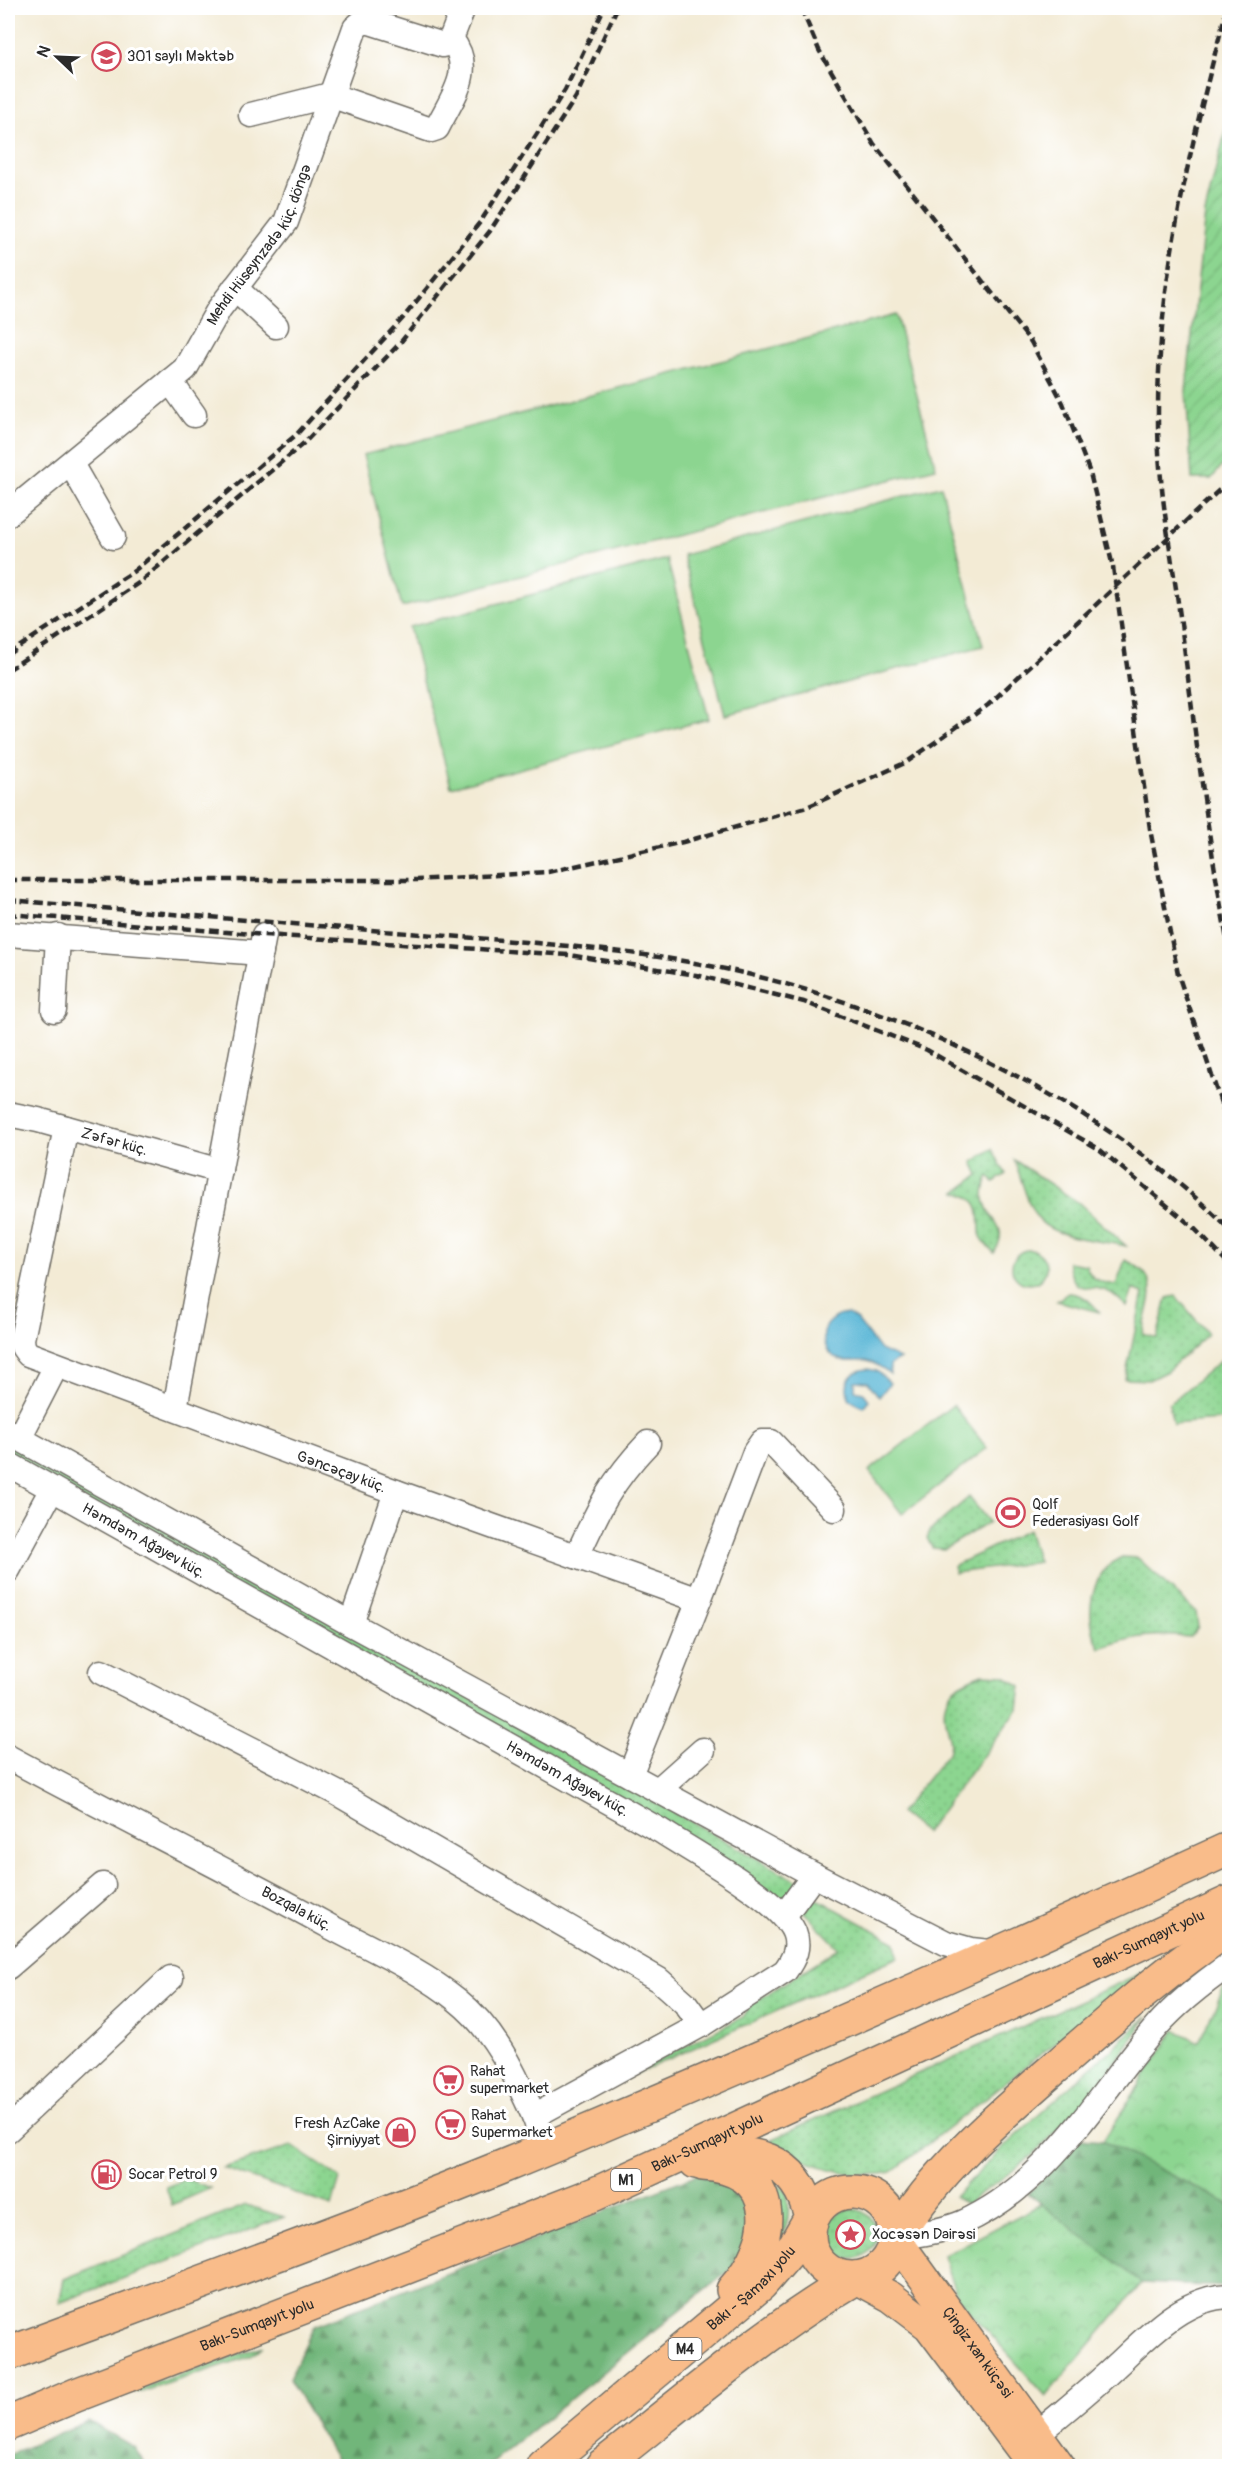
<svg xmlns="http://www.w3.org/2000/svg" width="1237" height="2474" viewBox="0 0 1237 2474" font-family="Pangolin,sans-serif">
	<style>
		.grass { fill: url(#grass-dots); stroke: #5c805e; stroke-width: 1.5 }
		.forest { fill: url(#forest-firs); stroke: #4e7052; stroke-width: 1.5 }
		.park { fill: url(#park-crowns); stroke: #5c805e; stroke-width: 1.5 }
		.garden { fill: url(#garden-furrows); stroke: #5c805e; stroke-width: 1.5 }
		.pitch { fill: #8cd590; stroke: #5c805e; stroke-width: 1.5 }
		.water { fill: #58b6d6; stroke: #427080; stroke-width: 1.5 }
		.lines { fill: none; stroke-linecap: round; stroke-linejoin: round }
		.minor-casing { stroke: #716e66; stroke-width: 27 }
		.major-casing { stroke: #716e66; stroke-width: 33 }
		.highway-casing { stroke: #716e66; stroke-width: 36 }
		.minor { stroke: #fff; stroke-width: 24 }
		.major { stroke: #f9bc8a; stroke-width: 30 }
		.highway { stroke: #f9bc8a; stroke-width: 33 }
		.rail { stroke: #2b2b2b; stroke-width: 4.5; stroke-dasharray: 9 4.5; stroke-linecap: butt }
		.labels { text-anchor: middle; stroke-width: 6; stroke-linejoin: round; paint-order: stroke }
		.shield { fill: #fff; stroke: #6b6b6b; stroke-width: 1.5 }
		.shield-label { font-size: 14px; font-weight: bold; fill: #2b2b2b }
		.poi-label { font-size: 15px; fill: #2b2b2b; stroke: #fff; text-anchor: start }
		.street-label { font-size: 15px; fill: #2b2b2b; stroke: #fff }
	</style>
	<defs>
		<pattern id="grass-dots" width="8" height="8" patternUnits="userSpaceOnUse" patternTransform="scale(1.5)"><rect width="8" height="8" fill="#8cd590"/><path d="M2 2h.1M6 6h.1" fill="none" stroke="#79b77c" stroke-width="1.8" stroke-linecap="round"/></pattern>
		<pattern id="forest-firs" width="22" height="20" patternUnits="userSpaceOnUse" patternTransform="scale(1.5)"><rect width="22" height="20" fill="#71b67a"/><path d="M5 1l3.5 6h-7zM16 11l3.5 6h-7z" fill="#5d9464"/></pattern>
		<pattern id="park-crowns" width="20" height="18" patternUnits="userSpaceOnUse" patternTransform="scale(1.5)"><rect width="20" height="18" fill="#8cd590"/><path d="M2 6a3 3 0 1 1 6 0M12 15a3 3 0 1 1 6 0" fill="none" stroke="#79b77c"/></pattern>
		<pattern id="garden-furrows" width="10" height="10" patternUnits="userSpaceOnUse" patternTransform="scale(1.5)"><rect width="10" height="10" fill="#8cd590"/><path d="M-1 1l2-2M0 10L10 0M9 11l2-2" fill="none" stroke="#79b77c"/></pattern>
	</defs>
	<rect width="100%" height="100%" fill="#fff"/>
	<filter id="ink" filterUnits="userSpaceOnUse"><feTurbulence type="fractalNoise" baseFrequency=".0167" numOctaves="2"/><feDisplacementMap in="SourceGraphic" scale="12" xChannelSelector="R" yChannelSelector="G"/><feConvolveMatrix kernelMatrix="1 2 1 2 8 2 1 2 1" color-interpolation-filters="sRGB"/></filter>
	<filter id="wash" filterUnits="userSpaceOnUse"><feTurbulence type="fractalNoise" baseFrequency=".008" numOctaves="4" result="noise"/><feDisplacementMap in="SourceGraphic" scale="24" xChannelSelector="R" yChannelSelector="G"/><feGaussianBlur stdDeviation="1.35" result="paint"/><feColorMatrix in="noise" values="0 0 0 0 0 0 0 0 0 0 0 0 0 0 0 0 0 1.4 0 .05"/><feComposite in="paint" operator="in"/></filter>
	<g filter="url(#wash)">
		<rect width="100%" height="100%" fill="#f3ebd5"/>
		<!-- grass -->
		<path class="grass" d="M992 1149 1006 1174 994 1182 989 1176C969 1221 1017 1216 994 1253 990 1248 980 1239 980 1233 979 1210 982 1199 956 1192L979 1175 973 1162Z
			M1014 1160 1079 1203 1126 1246C1099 1240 1051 1239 1036 1216 1025 1200 1022 1178 1014 1160Z
			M1012 1267a17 17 0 1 1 34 0a17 17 0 1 1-34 0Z
			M1125 1260C1165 1277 1148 1301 1143 1334L1157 1338 1167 1298 1176 1296 1208 1334 1167 1371 1149 1380 1125 1379 1143 1293 1133 1289 1127 1307C1121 1302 1116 1295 1109 1292 1086 1282 1074 1298 1068 1262L1086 1265C1090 1280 1102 1283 1116 1285Z
			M1068 1293C1083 1294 1090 1300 1099 1312L1057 1301Z
			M1220 1361 1229 1372V1419L1173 1424 1169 1404Z
			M8 1441 801 1883 785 1903 8 1456Z
			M969 1497 989 1522 945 1549 932 1548 927 1538 930 1531Z
			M1028 1530 1038 1562 955 1573 953 1566Z
			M1122 1557 1138 1558 1196 1612 1198 1627 1190 1637C1155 1633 1134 1636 1100 1648 1083 1618 1089 1572 1122 1557Z
			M983 1674 1003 1675 1021 1686 1018 1709 925 1833 900 1813 948 1753C952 1741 948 1736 946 1725 938 1693 957 1684 983 1674Z
			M814 1897 896 1942 898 1957 590 2094 743 2017 753 2003 839 1948 803 1911Z
			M1146 1971 892 2172C857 2181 797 2164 770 2140Z
			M1148 2016 1092 2096 1031 2157 967 2204 954 2197 1010 2141Z
			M292 2146 340 2178 332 2206 223 2168Z
			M752 2165 787 2192C791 2213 787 2229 778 2249Z
			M186 2179 211 2188 172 2205 166 2187Z
			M246 2205 284 2217 59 2303 64 2279Z
			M826 2234a25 25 0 1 1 50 0a25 25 0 1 1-50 0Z
			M263 2346 251 2356 142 2392H129Z"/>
		<!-- forest -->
		<path class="forest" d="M1080 2139 1103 2141 1229 2204V2287L1142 2283 1028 2194Z
			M698 2174 746 2191 755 2226 732 2268 488 2466H340L289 2379 314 2326Z
			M88 2421 134 2447 146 2466H8V2455Z"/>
		<!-- park -->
		<path class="park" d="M1229 1977V2204L1103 2141 1175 2030 1199 2042Z
			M1041 2204 1142 2283 1046 2396 957 2297 943 2256Z"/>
		<!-- garden -->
		<path class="garden" d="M1229 117V458L1211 479H1192L1186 391 1205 213Z"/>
		<!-- pitch -->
		<path class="pitch" d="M896 315 936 468 402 607 363 455Z
			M941 486 983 646 725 715 683 555Z
			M667 559 709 719 451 787 409 627Z
			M953 1405 987 1448 902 1514 869 1471Z"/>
		<!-- water -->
		<path class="water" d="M848 1314 857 1320 880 1350 900 1359 890 1365V1374C883 1368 876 1363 866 1361 857 1360 846 1363 838 1359 825 1353 819 1335 828 1324 834 1316 839 1315 848 1314Z
			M868 1369 877 1371 890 1383 879 1397 868 1382 855 1381V1390L863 1392 869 1400 863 1407 850 1400C842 1383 851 1370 868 1369Z"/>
	</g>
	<g filter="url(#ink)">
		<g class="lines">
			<defs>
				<g id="minor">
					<path d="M251 115 330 95 431 130 437 128C452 97 476 70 451 39"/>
					<path d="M235 288 276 326"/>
					<path d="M170 381 194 415"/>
					<path d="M71 464 113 537"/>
					<path id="s1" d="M8 514 185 369 219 309 286 222 355 28 362 22H370L443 45 451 39 463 8"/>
					<path d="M8 934 261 953"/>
					<path d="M54 1010 58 936"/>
					<path id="s2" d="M8 1114 38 1120 220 1171"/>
					<path id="s3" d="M66 1128 22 1339 23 1347 28 1354 396 1492 699 1600 630 1775"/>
					<path d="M175 1408 264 935"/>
					<path d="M8 1432 351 1624 814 1875 946 1943 971 1950 998 1953"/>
					<path d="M19 1438 56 1366"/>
					<path id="s4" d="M8 1464 661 1831C693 1852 780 1899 794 1932 800 1947 794 1959 785 1971L701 2025 534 2116 546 2148"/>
					<path d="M577 1556C599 1508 610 1483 648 1443"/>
					<path d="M8 1570 52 1489"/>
					<path d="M699 1600 755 1452 762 1442H771L834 1509"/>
					<path d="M351 1624 396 1492"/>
					<path d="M101 1672 337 1793 659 1980 685 2003 701 2025"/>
					<path id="s5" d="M8 1757C113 1814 221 1867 327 1925 369 1948 419 1969 457 2000 495 2030 514 2073 534 2116"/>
					<path d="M658 1790 703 1750"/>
					<path d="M784 1916 814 1875"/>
					<path d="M8 1967 103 1885"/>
					<path d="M8 2130 171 1978"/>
					<path d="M895 2238C917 2234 941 2232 962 2223 1050 2184 1097 2095 1157 2026 1178 2002 1203 1983 1230 1964"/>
					<path d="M1037 2434C1064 2411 1092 2389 1118 2364 1149 2335 1184 2297 1230 2296"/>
				</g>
				<g id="major">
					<path id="s6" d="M895 2238 1060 2466"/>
					<path d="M856 2278 891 2297 929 2326 1034 2466"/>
				</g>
				<g id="highway">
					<path d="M703 2164C784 2169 776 2243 733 2290"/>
					<circle cx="852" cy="2235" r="43"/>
					<path d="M895 2238C938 2167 1003 2113 1065 2059 1118 2013 1171 1967 1230 1928"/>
					<path d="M8 2354C188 2287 370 2222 548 2148 777 2052 1004 1952 1230 1848"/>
					<path id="s7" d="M8 2424 76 2395 595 2194 1230 1902"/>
					<path id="s8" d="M543 2466 761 2284 795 2245 811 2217C797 2158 751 2144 696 2162"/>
					<path d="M602 2466C685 2401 765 2331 856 2278"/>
				</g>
			</defs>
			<!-- minor casing -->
			<use href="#minor" class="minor-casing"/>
			<!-- major casing -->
			<use href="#major" class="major-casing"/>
			<!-- highway casing -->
			<use href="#highway" class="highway-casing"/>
			<!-- minor -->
			<use href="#minor" class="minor"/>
			<!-- major -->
			<use href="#major" class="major"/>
			<!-- highway -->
			<use href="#highway" class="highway"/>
			<!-- rail -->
			<path class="rail" d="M801 8 819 50 874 144 1031 342 1063 403 1090 473 1113 567 1150 829 1178 974 1230 1130
				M1227 8C1191 143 1157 279 1158 420 1158 491 1173 561 1182 631 1196 739 1209 848 1230 955
				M8 654 134 571 296 435 403 318 481 221 565 90 604 8
				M8 670 140 582 304 443 400 343 490 231 576 97 617 8
				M8 880H416L548 872 683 842 807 807 907 762 988 705 1230 480
				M8 900C129 910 250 921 371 930 479 939 588 944 695 963 882 997 1094 1094 1230 1230
				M8 914 264 935 569 955 696 975 804 1002 927 1050 1099 1149 1193 1227 1230 1265"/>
		</g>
	</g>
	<!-- icons -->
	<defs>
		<symbol id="school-ring" viewBox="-11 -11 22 22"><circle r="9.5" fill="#fff" stroke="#d1495b" stroke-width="1.5"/><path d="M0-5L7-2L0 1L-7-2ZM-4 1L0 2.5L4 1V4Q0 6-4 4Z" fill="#d1495b"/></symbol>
		<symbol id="stadium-ring" viewBox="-11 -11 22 22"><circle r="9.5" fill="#fff" stroke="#d1495b" stroke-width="1.5"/><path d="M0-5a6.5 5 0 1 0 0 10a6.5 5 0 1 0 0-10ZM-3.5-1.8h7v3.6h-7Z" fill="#d1495b"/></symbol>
		<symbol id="supermarket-ring" viewBox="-11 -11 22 22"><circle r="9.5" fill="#fff" stroke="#d1495b" stroke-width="1.5"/><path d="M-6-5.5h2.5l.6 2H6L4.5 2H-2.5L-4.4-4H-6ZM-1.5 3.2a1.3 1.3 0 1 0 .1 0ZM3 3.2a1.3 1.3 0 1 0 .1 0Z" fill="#d1495b"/></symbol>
		<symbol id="shop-ring" viewBox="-11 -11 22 22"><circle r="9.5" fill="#fff" stroke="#d1495b" stroke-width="1.5"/><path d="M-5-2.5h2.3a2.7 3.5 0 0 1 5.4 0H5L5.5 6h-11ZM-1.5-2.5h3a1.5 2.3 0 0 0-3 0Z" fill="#d1495b"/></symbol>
		<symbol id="fuel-ring" viewBox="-11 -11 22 22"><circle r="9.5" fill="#fff" stroke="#d1495b" stroke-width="1.5"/><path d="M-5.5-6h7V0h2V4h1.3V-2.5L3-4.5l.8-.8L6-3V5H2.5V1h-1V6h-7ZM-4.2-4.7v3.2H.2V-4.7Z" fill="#d1495b"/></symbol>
		<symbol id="sight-ring" viewBox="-11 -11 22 22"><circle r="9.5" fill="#fff" stroke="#d1495b" stroke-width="1.5"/><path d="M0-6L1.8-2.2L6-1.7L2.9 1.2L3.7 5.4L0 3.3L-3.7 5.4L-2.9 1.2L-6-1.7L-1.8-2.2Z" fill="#d1495b"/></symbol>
	</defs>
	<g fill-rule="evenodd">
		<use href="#school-ring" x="90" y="40" width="33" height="33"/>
		<use href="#stadium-ring" x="994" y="1496" width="33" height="33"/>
		<use href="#supermarket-ring" x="432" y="2064" width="33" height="33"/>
		<use href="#supermarket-ring" x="434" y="2108" width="33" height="33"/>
		<use href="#shop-ring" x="384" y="2116" width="33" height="33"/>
		<use href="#fuel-ring" x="90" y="2158" width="33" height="33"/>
		<use href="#sight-ring" x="834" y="2218" width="33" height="33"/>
	</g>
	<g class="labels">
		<!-- shield labels -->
		<g class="shield">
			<rect x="611" y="2169" width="30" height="22" rx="4.5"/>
			<rect x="668.5" y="2338" width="33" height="22" rx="4.5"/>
		</g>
		<g class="shield-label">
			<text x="626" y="2185">M1</text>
			<text x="685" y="2354">M4</text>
		</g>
		<!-- poi labels -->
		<g class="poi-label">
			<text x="127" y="61">301 saylı Məktəb</text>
			<text x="1032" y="1509">Qolf<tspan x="1032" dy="17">Federasiyası Golf</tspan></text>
			<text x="470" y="2076">Rahat<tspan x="470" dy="17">supermarket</tspan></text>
			<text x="471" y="2120">Rahat<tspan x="471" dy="17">Supermarket</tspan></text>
			<text x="380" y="2128" text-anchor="end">Fresh AzCake<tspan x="380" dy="17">Şirniyyat</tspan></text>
			<text x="128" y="2179">Socar Petrol 9</text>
			<text x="872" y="2239">Xocəsən Dairəsi</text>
		</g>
		<!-- street labels -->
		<g class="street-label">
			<text dy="5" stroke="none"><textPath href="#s1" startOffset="375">Mehdi Hüseynzadə küç. döngə</textPath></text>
			<text dy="5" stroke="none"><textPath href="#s2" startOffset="110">Zəfər küç.</textPath></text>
			<text dy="5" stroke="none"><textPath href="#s3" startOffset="567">Gəncəçay küç.</textPath></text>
			<text dy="5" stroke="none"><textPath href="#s4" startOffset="156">Həmdəm Ağayev küç.</textPath></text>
			<text dy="5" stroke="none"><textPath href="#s4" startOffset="642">Həmdəm Ağayev küç.</textPath></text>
			<text dy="5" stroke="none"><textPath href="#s5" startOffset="326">Bozqala küç.</textPath></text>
			<text dy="5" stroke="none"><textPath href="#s7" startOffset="1240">Bakı-Sumqayıt yolu</textPath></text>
			<text dy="5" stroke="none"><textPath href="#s7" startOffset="754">Bakı-Sumqayıt yolu</textPath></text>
			<text dy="5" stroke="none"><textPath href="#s8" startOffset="274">Bakı - Şamaxı yolu</textPath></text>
			<text dy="5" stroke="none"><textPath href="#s7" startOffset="268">Bakı-Sumqayıt yolu</textPath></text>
			<text dy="5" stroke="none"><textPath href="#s6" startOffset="141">Çingiz xan küçəsi</textPath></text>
		</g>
	</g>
	<!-- margin -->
	<rect width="1237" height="2474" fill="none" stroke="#fff" stroke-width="30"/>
	<!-- north arrow -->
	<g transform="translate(57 57) rotate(293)" stroke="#ffffff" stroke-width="4.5" paint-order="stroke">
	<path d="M0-4.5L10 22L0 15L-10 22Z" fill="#2b2b2b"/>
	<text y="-9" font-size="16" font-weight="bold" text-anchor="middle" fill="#2b2b2b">N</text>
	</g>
</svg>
